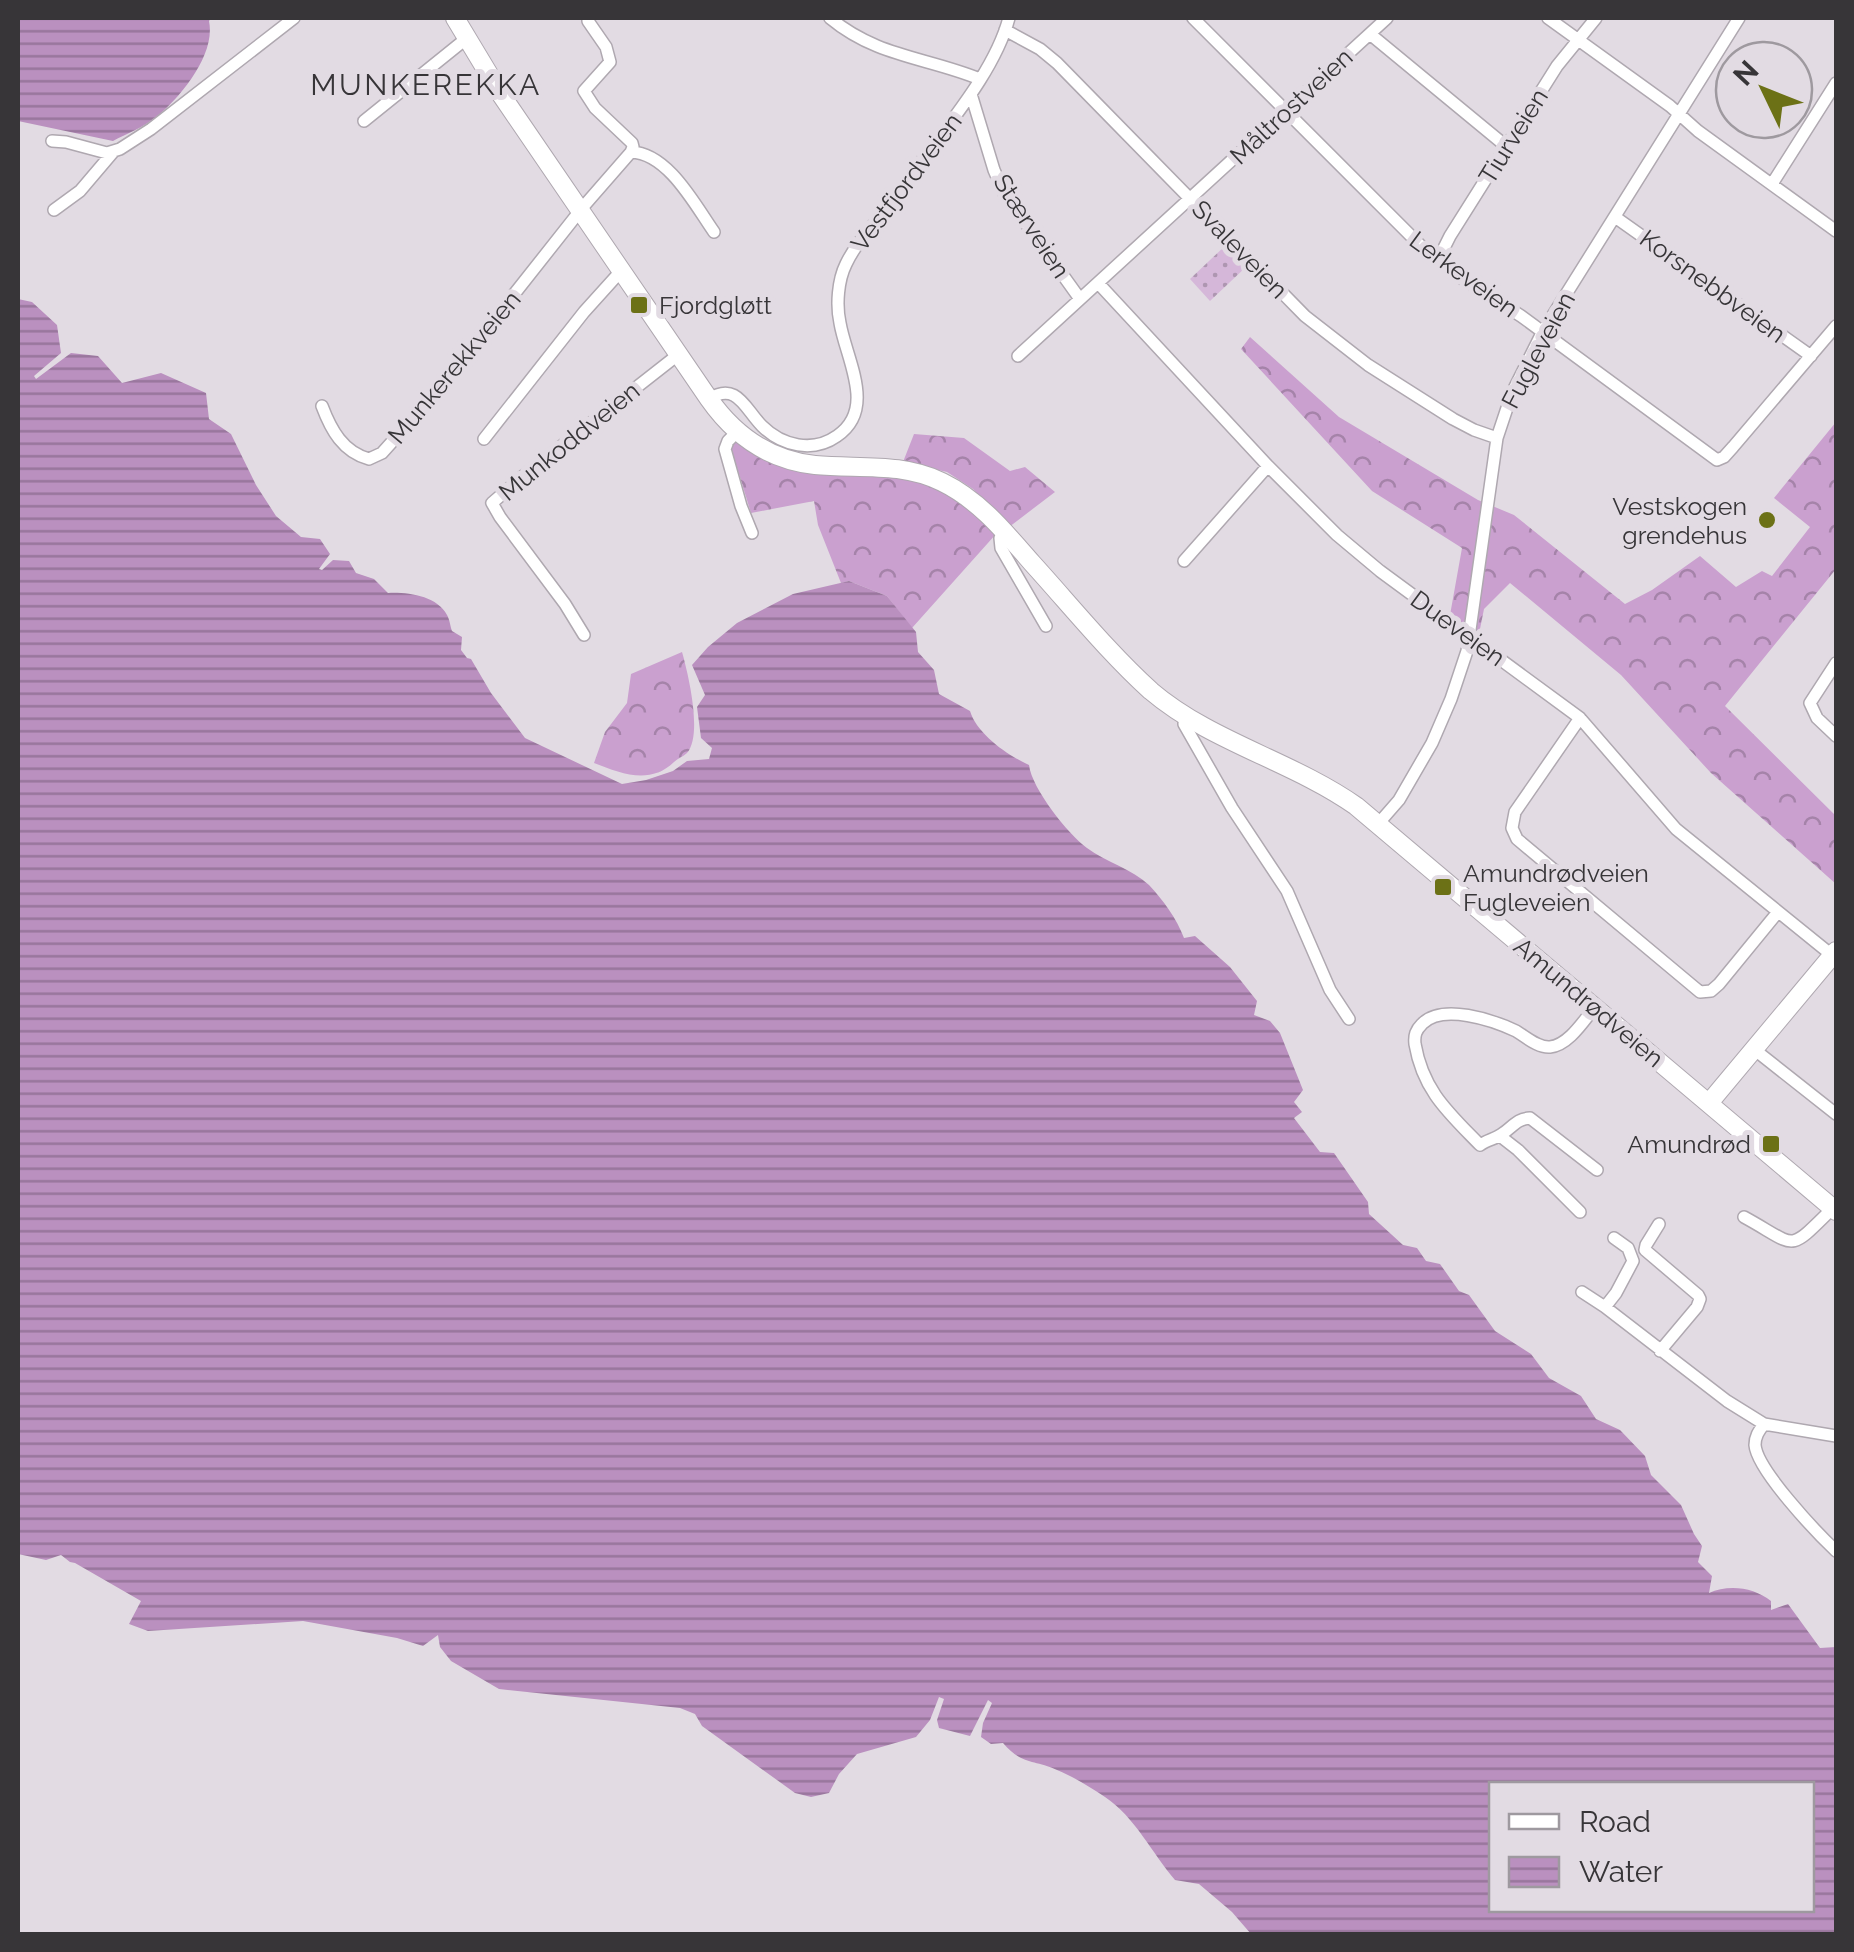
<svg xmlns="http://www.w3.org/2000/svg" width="1854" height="1952" viewBox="0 0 1854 1952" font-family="Raleway,sans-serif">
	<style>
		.grass { fill: url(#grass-dots) }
		.forest { fill: url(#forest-crowns) }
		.water { fill: url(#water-rules); fill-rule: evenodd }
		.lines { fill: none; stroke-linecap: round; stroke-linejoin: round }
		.minor-casing { stroke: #afa8b0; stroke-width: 14 }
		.secondary-casing { stroke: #afa8b0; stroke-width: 20 }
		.minor { stroke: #fff; stroke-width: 11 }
		.secondary { stroke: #fff; stroke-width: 18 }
		.poi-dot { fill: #6c7116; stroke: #e2dbe3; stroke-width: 4 }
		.labels { text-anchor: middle; stroke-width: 10; stroke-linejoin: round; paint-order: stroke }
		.street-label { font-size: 25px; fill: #373538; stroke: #e2dbe3 }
		.poi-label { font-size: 25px; fill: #373538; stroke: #e2dbe3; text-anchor: start }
		.quarter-label { font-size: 30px; letter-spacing: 2.5px; fill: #373538; stroke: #e2dbe3 }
	</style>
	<defs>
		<pattern id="grass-dots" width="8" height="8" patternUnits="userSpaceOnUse" patternTransform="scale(2.5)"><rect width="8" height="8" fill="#d5b7d9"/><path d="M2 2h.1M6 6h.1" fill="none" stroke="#ae96b1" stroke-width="1.8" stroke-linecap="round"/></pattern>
		<pattern id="forest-crowns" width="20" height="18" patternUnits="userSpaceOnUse" patternTransform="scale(2.5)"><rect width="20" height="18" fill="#caa0cf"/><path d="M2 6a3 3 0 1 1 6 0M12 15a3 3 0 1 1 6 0" fill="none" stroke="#a583a9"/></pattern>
		<pattern id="water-rules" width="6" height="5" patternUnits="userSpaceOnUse" patternTransform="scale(2.5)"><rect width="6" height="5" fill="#ba90bf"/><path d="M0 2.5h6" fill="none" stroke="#98769c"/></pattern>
	</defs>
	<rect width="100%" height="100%" fill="#e2dbe3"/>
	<!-- grass -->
	<path class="grass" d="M1227 244 1247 266 1210 301 1190 279Z"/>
	<!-- forest -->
	<path class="forest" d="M1250 337 1339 417 1478 500 1514 515 1625 604 1652 590 1700 556 1736 587 1762 571 1772 576 1810 527 1774 498 1836 422V569L1725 706 1836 816V884L1711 773 1621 675 1510 583 1484 609 1479 634 1450 615 1462 548 1372 491 1241 349Z
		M914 434 964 438 1010 471 1025 467 1055 492 1009 527 973 489 947 472 903 462Z
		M736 437 756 454 905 477 937 487 967 503 996 534 912 628 887 596 849 581 841 583 818 525 814 501 751 513 731 448Z
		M682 652C688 673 703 735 687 753 683 757 678 758 674 762 650 785 622 774 594 763L605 732 627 703 631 674Z"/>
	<!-- water -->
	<path class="water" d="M18 18H211L209 21C216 54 181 97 156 117 144 127 126 134 113 141L18 121Z
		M18 299 32 302 57 325 61 353 34 376 36 379 71 353 98 356 122 383 161 373 206 393 209 419 231 434 256 485 276 516 301 537 320 539 330 554 319 569 322 570 333 560 349 561 356 573 374 579 388 593C408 592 437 596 447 615 450 620 450 626 452 631L462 637 461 650 467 658 471 659 491 693 525 738 622 784 646 780 673 771 687 761 709 759 712 748 701 738 697 707 705 695 692 665 708 647 737 623 793 594 849 581 887 596 916 632 918 652 934 670 939 694 970 711C977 734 1007 755 1029 765 1032 789 1068 834 1087 848 1106 862 1132 869 1149 885 1163 900 1177 919 1184 938L1195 936 1230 967 1257 1001 1254 1015 1270 1021 1280 1033 1303 1090 1294 1102 1302 1112 1294 1118 1320 1152 1334 1153 1368 1202 1369 1214 1403 1245 1417 1248 1426 1261 1440 1264 1459 1291 1469 1295 1495 1331 1531 1354 1549 1378 1581 1396 1596 1419 1620 1430 1645 1456 1651 1475 1681 1505 1694 1534 1702 1546 1698 1562 1712 1576 1709 1593C1728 1584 1754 1587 1771 1601V1610L1788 1604 1820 1648 1836 1647V1934H1251L1232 1912 1199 1884 1175 1880C1152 1853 1135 1817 1105 1797 1090 1787 1074 1777 1057 1770 1033 1759 1023 1766 1003 1743L991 1744 981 1737 983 1723 992 1703 988 1700 970 1736 939 1728 937 1720 944 1699 939 1697 930 1720 916 1737 857 1754 839 1774 829 1793 811 1797 795 1793 702 1726 695 1714 680 1708 499 1689 451 1661 440 1647 438 1635 423 1646 397 1638 303 1621 148 1631 129 1624 141 1601 75 1563 70 1562 61 1555 46 1560 18 1554ZM1492 1784H1812V1910H1492Z"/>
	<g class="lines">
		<defs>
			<path id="minor" d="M830 18C877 57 926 57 980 79
				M1193 18 1425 250 1460 277 1521 316 1717 460 1724 457 1733 447 1836 326
				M1548 18 1670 106 1698 131 1836 231
				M1005 30 1040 49 1057 63 1305 316 1368 365 1453 419 1474 430 1497 438
				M1370 34 1507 147
				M971 94 994 170 1004 193 1080 299
				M364 121 467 38
				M52 141 66 142 107 153 120 149 151 129 294 18
				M631 152C668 153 695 205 714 232
				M1772 184 1836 83
				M54 210 80 191 114 151
				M1615 217 1811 356
				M1438 260 1450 236 1557 66 1596 18
				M1098 283 1268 466 1337 535 1380 571 1580 718 1676 829 1833 956
				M1018 356 1387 18
				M709 399C737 381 745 409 762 426 782 446 813 453 837 436 877 409 846 359 840 323 836 305 838 280 846 264 856 243 872 226 887 209 899 196 908 180 918 166 950 122 995 70 1009 18
				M322 406C331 430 343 452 369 459L382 453 436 393 583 207 631 152 633 147 632 143 595 108 584 91 610 62 606 47 588 21
				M737 432 728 441 725 449 741 506 752 533
				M484 439 584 312 621 271
				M1005 532 1000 538 1001 548 1046 626
				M1184 561 1268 466
				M584 635 565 604 500 517 492 503 522 477 679 354
				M1836 663 1810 703 1817 718 1836 736
				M1185 716 1184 724 1232 808 1287 891 1330 990 1349 1019
				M1580 718 1515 812 1512 828 1517 839 1700 992 1711 991 1719 984 1778 912
				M1378 824 1399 800 1432 743 1451 699 1467 651 1497 438 1512 393 1543 331 1739 18
				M1595 1007C1584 1020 1569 1045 1550 1047 1538 1048 1526 1037 1516 1031 1493 1020 1442 1003 1422 1024 1416 1030 1414 1035 1415 1044 1423 1091 1449 1113 1480 1145 1487 1140 1495 1139 1502 1134 1513 1127 1516 1119 1530 1118L1597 1170
				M1755 1050 1836 1114
				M1500 1136 1518 1150 1580 1212
				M1744 1217C1799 1247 1786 1254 1833 1208
				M1659 1224 1646 1245 1645 1250 1698 1295 1700 1299 1697 1307 1660 1351
				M1582 1292 1605 1307 1727 1401 1764 1424 1836 1436
				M1605 1307 1616 1293 1633 1261 1628 1248 1614 1238
				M1764 1424C1759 1431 1755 1436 1755 1445 1757 1470 1817 1533 1836 1551"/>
			<path id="secondary" d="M455 18 502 96 709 399C735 436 769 460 815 465 859 469 901 462 942 482 979 500 1005 532 1032 563 1071 606 1108 652 1151 691 1211 742 1292 761 1356 806L1836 1211
				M1709 1103 1836 951"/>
		</defs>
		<!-- minor casing -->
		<use href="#minor" class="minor-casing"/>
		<!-- secondary casing -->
		<use href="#secondary" class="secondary-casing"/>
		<!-- minor -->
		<use href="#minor" class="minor"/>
		<!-- secondary -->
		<use href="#secondary" class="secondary"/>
	</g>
	<!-- markers -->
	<g class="poi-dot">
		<rect x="629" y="295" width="20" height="20" rx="5"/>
		<circle cx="1767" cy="520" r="10"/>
		<rect x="1433" y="877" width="20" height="20" rx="5"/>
		<rect x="1761" y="1134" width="20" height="20" rx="5"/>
	</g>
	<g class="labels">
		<!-- street labels -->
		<g class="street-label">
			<text transform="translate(1291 106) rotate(-43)" y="9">Måltrostveien</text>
			<text transform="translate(1513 136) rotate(-58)" y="9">Tiurveien</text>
			<text transform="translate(906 182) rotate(-53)" y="9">Vestfjordveien</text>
			<text transform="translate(1032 226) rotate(57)" y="9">Stærveien</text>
			<text transform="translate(1240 249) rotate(46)" y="9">Svaleveien</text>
			<text transform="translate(1464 274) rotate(36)" y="9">Lerkeveien</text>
			<text transform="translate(1713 286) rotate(36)" y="9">Korsnebbveien</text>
			<text transform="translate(1538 350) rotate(-62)" y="9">Fugleveien</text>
			<text transform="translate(454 367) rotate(-50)" y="9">Munkerekkveien</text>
			<text transform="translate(569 441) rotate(-39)" y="9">Munkoddveien</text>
			<text transform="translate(1458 628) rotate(36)" y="9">Dueveien</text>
			<text transform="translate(1589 1002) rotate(40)" y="9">Amundrødveien</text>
		</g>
		<!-- poi labels -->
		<g class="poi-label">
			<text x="659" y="314">Fjordgløtt</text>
			<text x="1747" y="515" text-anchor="end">Vestskogen<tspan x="1747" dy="29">grendehus</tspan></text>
			<text x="1463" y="882">Amundrødveien<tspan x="1463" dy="29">Fugleveien</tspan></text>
			<text x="1751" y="1153" text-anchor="end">Amundrød</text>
		</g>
		<!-- quarter labels -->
		<g class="quarter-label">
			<text x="426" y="95">MUNKEREKKA</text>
		</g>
	</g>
	<!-- border -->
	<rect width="1854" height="1952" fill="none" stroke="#373538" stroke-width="40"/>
	<!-- legend -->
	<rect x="1489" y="1782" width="325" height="130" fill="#e2dbe3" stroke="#9e999f" stroke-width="2.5"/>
	<rect x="1509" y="1814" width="50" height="15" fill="#ffffff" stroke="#9e999f" stroke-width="2.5"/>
	<text x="1579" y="1832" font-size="30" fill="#373538">Road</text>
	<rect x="1509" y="1857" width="50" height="30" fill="url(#water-rules)" stroke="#9e999f" stroke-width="2.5"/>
	<text x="1579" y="1882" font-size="30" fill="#373538">Water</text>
	<!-- north arrow -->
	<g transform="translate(1764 90) rotate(313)"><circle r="48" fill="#e2dbe3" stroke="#9e999f" stroke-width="2.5"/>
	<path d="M0-8L18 38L0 25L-18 38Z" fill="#6c7116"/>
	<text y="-15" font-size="28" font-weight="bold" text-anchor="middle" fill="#373538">N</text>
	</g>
</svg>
